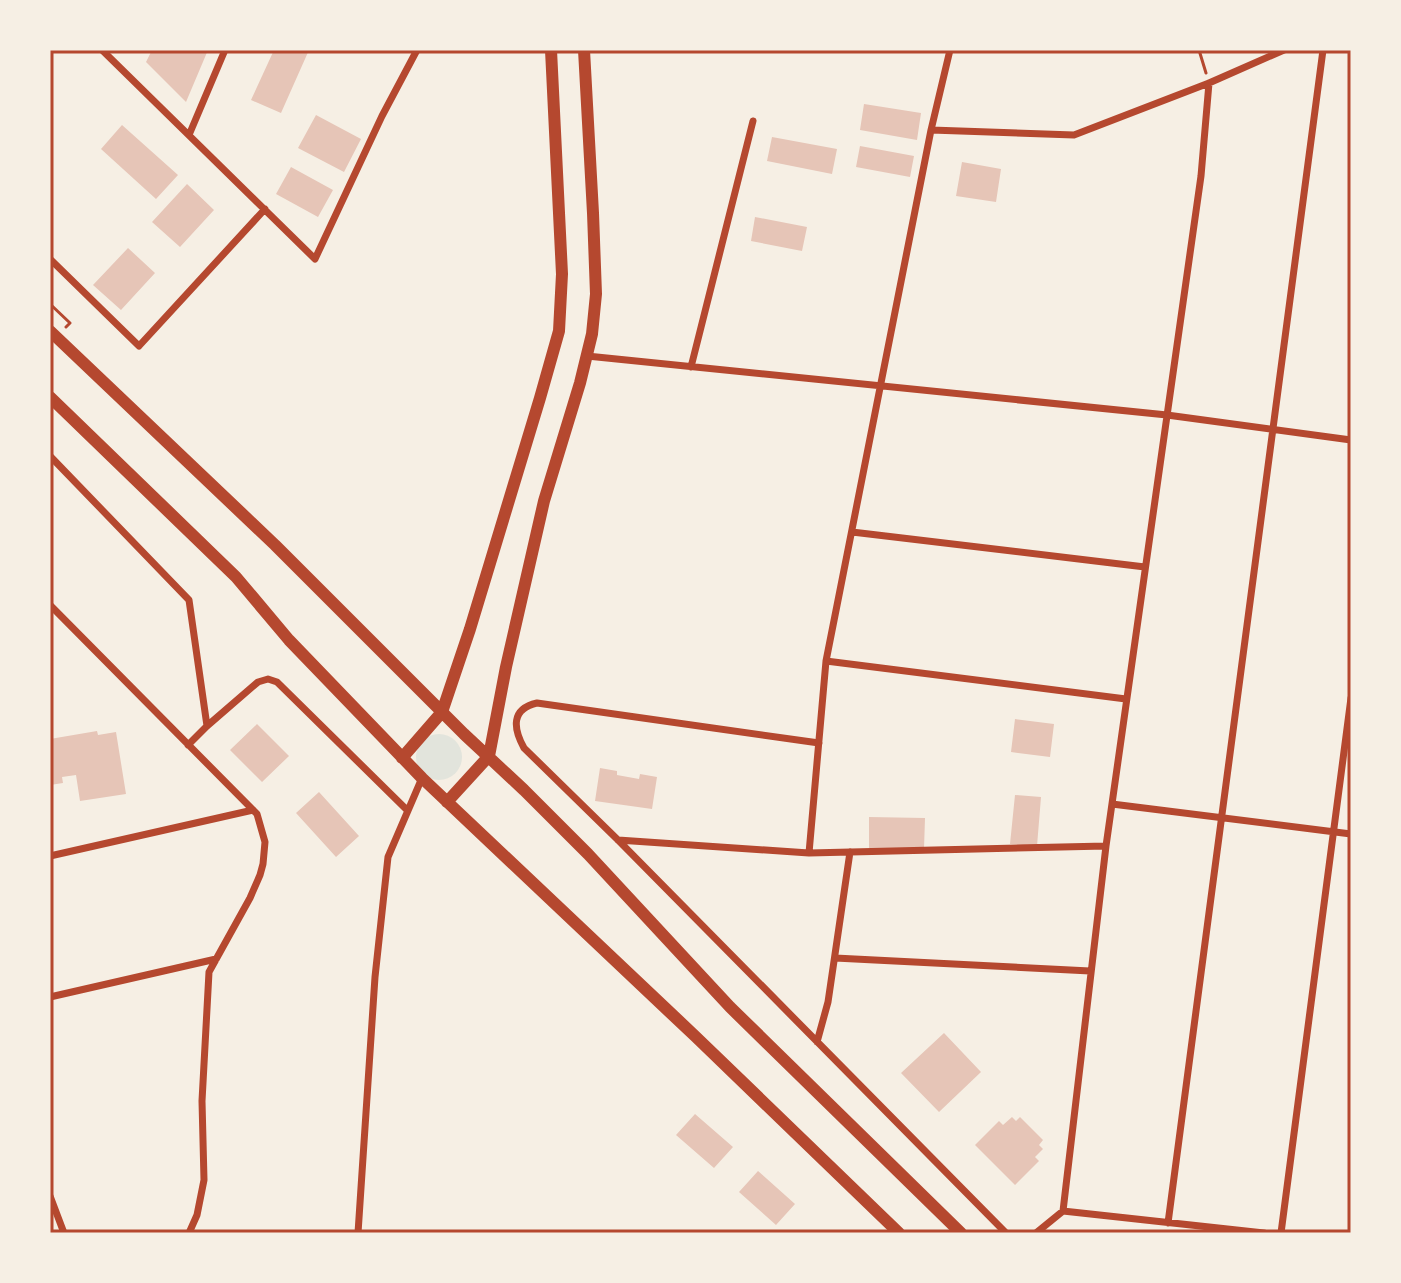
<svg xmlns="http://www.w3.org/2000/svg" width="1401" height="1283" viewBox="0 0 1401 1283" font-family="'Noto Serif',serif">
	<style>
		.green { fill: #e2e4dc }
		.building { fill: #e6c5b7 }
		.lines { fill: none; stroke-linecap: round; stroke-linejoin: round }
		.path { stroke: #b5482f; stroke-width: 3 }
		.minor { stroke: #b5482f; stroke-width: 7 }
		.trunk { stroke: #b5482f; stroke-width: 12 }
		.neatline { fill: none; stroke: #b5482f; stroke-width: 3 }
	</style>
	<rect width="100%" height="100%" fill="#f6efe4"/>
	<!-- green -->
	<path class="green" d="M416 757a23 23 0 1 1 46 0a23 23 0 1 1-46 0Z"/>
	<!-- building -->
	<path class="building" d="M152 50H208L186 102 146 62Z
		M274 50H309L281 113 251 100Z
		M864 104 921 113 917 140 860 130Z
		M316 115 361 139 344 172 298 148Z
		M122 125 178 175 156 199 101 149Z
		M772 137 837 149 832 174 767 161Z
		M860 146 914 156 910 177 856 167Z
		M962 162 1001 169 996 202 956 196Z
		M291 167 333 190 318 217 276 194Z
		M187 184 214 210 180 247 152 222Z
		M755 217 807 227 802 251 751 241Z
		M128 248 155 273 121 310 93 285Z
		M1015 719 1054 724 1050 757 1011 752Z
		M257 724 289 756 262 782 230 750Z
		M97 731 98 735 116 732 126 794 80 801 76 775 62 777 63 783 50 785V739Z
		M600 768 617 771V775L639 779 640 774 657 777 652 809 595 801Z
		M319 792 359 836 336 857 296 813Z
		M1015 795 1041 797 1037 846 1010 844Z
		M869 817 925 818 924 849 869 848Z
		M944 1033 981 1072 939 1112 901 1073Z
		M695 1114 733 1147 714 1168 676 1135Z
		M1012 1117 1016 1121 1020 1117 1043 1140 1039 1145 1043 1149 1035 1157 1039 1161 1015 1185 975 1145 999 1121 1003 1125Z
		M758 1171 795 1204 776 1225 739 1192Z"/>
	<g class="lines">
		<!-- path -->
		<path class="path" d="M1199 50 1206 73
			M50 304 70 323 66 327"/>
		<!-- minor -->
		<path class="minor" d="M102 50 315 259 382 116 417 50
			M931 130 1074 135 1209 83 1284 50
			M189 135 225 50
			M50 259 139 346 265 209
			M587 356 1167 415 1351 440
			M691 367 753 121
			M50 456 189 600 207 726
			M852 532 1145 567
			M50 605 257 814 265 842 263 864 260 875 250 898 209 972 202 1101 204 1180 197 1215 189 1233
			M826 661 1126 699
			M819 743 537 703C511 709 513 728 524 748L618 840 1006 1233
			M188 745 207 726 258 682 268 679 277 682 407 810
			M1112 804 1351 834
			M618 840 809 853 1106 846
			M809 853 826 661 931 130 950 50
			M50 856 253 810
			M835 958 1090 971
			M50 997 216 959
			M817 1042 828 1002 850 852
			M50 1196 64 1233
			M1063 1211 1106 846 1201 176 1209 83
			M1168 1223C1222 832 1274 441 1323 50
			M358 1233 375 977 388 857 422 778
			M1036 1233 1063 1211 1264 1233
			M1281 1233 1351 698"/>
		<!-- trunk -->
		<path class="trunk" d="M50 331 275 545 464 734 524 790 588 854 730 1007 961 1233
			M50 397 236 577 289 640 422 778 696 1037 899 1233
			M402 758 442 712 470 629 540 398 559 331 562 274 551 50
			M447 802 489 756 506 667 544 501 580 383 592 334 596 294 593 213 584 50"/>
	</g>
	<!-- border -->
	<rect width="1401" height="1283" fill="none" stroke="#f6efe4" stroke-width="104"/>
	<rect x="52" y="52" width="1297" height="1179" class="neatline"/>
</svg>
